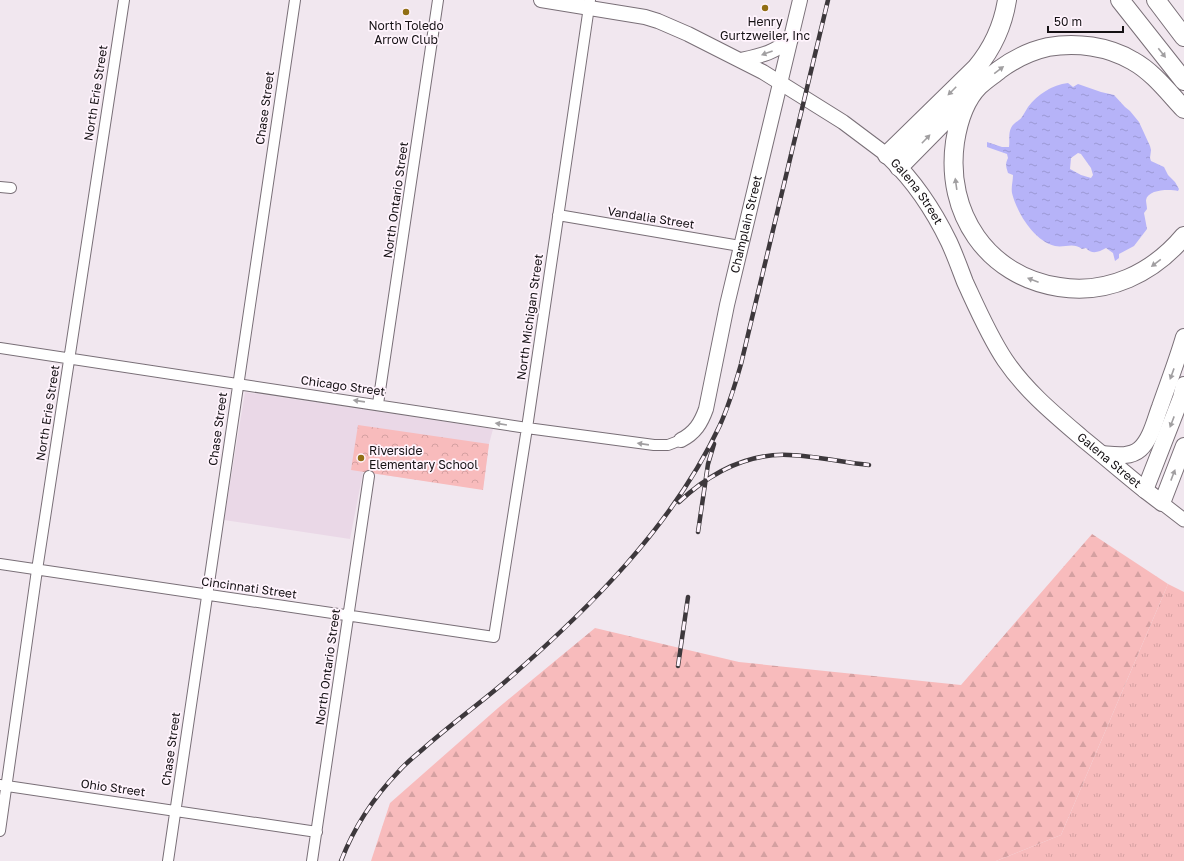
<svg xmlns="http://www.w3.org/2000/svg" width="1184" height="861" viewBox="0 0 1184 861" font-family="'Golos Text',sans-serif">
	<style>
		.built { fill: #ead8e7 }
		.grass { fill: url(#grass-tufts) }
		.forest { fill: url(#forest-firs) }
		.park { fill: url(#park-crowns) }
		.water { fill: url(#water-ripples); fill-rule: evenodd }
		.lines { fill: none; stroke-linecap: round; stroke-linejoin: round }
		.minor-casing { stroke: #796f77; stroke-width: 12 }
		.tertiary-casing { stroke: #796f77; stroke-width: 15 }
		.secondary-casing { stroke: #796f77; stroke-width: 16 }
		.primary-casing { stroke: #796f77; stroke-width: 18 }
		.motorway-casing { stroke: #796f77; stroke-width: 20 }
		.minor { stroke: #fff; stroke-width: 10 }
		.tertiary { stroke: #fff; stroke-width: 13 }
		.secondary { stroke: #fff; stroke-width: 14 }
		.primary { stroke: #fff; stroke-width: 16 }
		.motorway { stroke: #fff; stroke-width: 18 }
		.rail-casing { stroke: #3d383c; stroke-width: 4.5 }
		.rail { stroke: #fff4fd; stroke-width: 3; stroke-dasharray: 9; stroke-linecap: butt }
		.oneway { fill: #a19fa1 }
		.poi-dot { fill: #916f15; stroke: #fff4fd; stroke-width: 1.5 }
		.labels { text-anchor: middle; stroke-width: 3.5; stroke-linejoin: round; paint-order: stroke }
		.poi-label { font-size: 12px; fill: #141013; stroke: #fff4fd }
		.street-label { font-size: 12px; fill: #141013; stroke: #fff4fd }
	</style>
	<defs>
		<pattern id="grass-tufts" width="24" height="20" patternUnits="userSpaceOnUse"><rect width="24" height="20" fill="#f8bbbc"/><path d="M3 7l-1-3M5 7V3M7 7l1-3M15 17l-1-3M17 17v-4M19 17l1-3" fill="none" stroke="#d4a0a1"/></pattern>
		<pattern id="forest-firs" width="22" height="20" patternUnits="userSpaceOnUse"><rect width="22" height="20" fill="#f8bbbc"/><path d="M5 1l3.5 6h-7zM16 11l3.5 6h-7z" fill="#d4a0a1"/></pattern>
		<pattern id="park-crowns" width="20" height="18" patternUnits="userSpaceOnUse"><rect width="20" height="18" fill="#f8bbbc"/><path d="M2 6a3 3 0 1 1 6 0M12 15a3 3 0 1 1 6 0" fill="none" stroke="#d4a0a1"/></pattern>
		<pattern id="water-ripples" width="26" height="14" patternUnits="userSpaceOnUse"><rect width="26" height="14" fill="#b6b3f8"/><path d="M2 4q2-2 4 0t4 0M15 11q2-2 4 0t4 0" fill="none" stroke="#9c99d4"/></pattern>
	</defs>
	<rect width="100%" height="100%" fill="#f1e7ef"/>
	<!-- built -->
	<path class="built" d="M245 392 493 429 489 444 483 489 363 472 350 539 224 520Z"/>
	<!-- grass -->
	<path class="grass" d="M1168 584 1184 592V861H996L1061 835Z"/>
	<!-- forest -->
	<path class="forest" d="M1092 534 1168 584 1061 835 996 861H371L390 803 498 708 595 628 739 662 961 685Z"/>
	<!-- park -->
	<path class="park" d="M358 425 489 444 483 490 351 470Z"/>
	<!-- water -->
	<path class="water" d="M1068 83 1073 87 1078 84 1101 92 1114 95 1125 107 1130 111 1139 122 1150 146 1151 150 1150 158 1151 161 1164 167 1168 175 1175 182 1179 189 1178 191C1170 189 1148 189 1146 200 1146 202 1147 207 1147 209L1144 213 1147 229 1134 246 1119 254V258L1115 261 1113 253 1106 248C1099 252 1092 255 1086 248L1082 249C1073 242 1065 248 1055 246 1034 241 1017 213 1012 193 1011 187 1013 181 1013 175L1008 173C1006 167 1005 164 1008 158L1007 154 987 147V142L1002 147H1009C1010 141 1008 134 1011 128 1013 123 1018 122 1022 117 1024 114 1026 110 1028 107 1038 94 1052 85 1068 83ZM1078 153 1081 154 1091 168 1093 175 1091 178 1081 175 1070 169 1071 158Z"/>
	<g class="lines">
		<defs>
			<path id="minor" d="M0 187 11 188
				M558 215 740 246
				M0 348 527 428 654 445H668L681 440
				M378 404 438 0
				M0 564 494 637 527 428 590 0
				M0 785 317 832
				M0 831 37 570 124 0
				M168 861 295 0
				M312 861 369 476"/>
			<path id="tertiary" d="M1162 503 1184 520"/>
			<g id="secondary">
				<path d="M541 0 645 17 658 21 688 34 763 72 843 122 887 155"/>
				<path d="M741 60C763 55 773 53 791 39"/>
				<path id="s1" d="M681 440C695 433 701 423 706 409L727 305 800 0"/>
			</g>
			<g id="primary">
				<path id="s2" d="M890 158C915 182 934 211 949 242 955 255 960 269 965 282 977 308 989 336 1005 360 1026 391 1054 414 1082 438 1103 455 1124 473 1145 490L1162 503 1184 446"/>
				<path d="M1102 454C1114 455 1130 458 1140 449 1151 439 1155 420 1160 407 1168 384 1177 361 1184 337"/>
				<path d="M1145 490 1181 398 1184 385"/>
			</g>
			<path id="motorway" d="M1120 0 1184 81
				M1156 0 1184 37
				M1184 109C1168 92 1153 72 1133 61 1108 46 1076 42 1048 47 1030 51 1014 59 999 70 993 75 985 80 979 86 965 100 958 123 955 142 945 213 987 276 1059 287 1108 295 1153 273 1184 236
				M887 155 976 68C992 49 1003 25 1007 0
				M899 167 966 99"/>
		</defs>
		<!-- minor casing -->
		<use href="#minor" class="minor-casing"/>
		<!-- tertiary casing -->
		<use href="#tertiary" class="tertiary-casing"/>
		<!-- secondary casing -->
		<use href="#secondary" class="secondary-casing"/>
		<!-- primary casing -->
		<use href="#primary" class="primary-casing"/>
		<!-- motorway casing -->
		<use href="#motorway" class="motorway-casing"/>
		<!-- minor -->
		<use href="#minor" class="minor"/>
		<!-- tertiary -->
		<use href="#tertiary" class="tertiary"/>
		<!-- secondary -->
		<use href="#secondary" class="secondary"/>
		<!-- primary -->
		<use href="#primary" class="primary"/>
		<!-- motorway -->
		<use href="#motorway" class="motorway"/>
		<defs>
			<path id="rail" d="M679 502C709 474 747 453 789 455 815 456 842 462 869 465
				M698 532 708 464 714 444
				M678 666 688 597
				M341 861C354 827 374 797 399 771 406 763 415 756 423 749 450 725 479 704 506 681 589 609 673 526 720 425 729 405 735 385 741 364L828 0"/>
		</defs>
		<!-- rail casing -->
		<use href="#rail" class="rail-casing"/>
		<!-- rail -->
		<use href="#rail" class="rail"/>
	</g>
	<!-- one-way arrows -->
	<defs><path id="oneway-solid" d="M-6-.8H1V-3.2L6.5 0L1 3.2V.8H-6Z"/></defs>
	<g class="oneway">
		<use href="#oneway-solid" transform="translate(767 53) rotate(160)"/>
		<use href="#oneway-solid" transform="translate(1162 53) rotate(52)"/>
		<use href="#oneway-solid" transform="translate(999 70) rotate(-37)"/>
		<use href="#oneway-solid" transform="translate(952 91) rotate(135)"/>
		<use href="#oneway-solid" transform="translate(926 139) rotate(-46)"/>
		<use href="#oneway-solid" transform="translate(956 184) rotate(-98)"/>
		<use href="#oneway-solid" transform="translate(1156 263) rotate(143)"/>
		<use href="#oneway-solid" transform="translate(1033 280) rotate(-159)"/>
		<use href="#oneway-solid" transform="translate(1172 374) rotate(110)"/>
		<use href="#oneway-solid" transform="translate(359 401) rotate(-172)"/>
		<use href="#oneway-solid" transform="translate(1172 422) rotate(111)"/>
		<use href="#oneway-solid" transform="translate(501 424) rotate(-171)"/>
		<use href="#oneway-solid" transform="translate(643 444) rotate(-172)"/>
		<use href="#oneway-solid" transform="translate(1173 475) rotate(-69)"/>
	</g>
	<!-- markers -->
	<g class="poi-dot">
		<circle cx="765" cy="8" r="4"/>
		<circle cx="406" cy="12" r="4"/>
		<circle cx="361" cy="458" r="4"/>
	</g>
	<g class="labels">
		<!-- poi labels -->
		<g class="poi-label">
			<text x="765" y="26">Henry<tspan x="765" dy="14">Gurtzweiler, Inc</tspan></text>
			<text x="406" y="30">North Toledo<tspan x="406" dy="14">Arrow Club</tspan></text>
			<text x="369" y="455" text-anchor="start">Riverside<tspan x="369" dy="14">Elementary School</tspan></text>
		</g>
		<!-- street labels -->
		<g class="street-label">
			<text transform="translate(96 93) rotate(-81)" y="4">North Erie Street</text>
			<text transform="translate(265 108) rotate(-82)" y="4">Chase Street</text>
			<text dy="4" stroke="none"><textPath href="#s2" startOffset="43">Galena Street</textPath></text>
			<text transform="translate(396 200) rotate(-82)" y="4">North Ontario Street</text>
			<text transform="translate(651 218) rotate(9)" y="4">Vandalia Street</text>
			<text dy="4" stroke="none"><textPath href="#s1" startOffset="230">Champlain Street</textPath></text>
			<text transform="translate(530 317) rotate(-82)" y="4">North Michigan Street</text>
			<text transform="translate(343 386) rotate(8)" y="4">Chicago Street</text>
			<text transform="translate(48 413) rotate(-81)" y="4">North Erie Street</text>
			<text transform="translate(218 429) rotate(-82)" y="4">Chase Street</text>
			<text dy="4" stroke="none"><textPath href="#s2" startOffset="379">Galena Street</textPath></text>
			<text transform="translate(249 588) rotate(8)" y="4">Cincinnati Street</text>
			<text transform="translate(328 667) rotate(-82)" y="4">North Ontario Street</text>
			<text transform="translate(171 749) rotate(-82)" y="4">Chase Street</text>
			<text transform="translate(113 788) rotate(8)" y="4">Ohio Street</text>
		</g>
	</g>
	<!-- scale -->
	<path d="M1048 26v6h75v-6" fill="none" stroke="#141013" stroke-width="2"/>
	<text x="1054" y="26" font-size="12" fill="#141013" stroke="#fff4fd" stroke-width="3" paint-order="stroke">50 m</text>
</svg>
